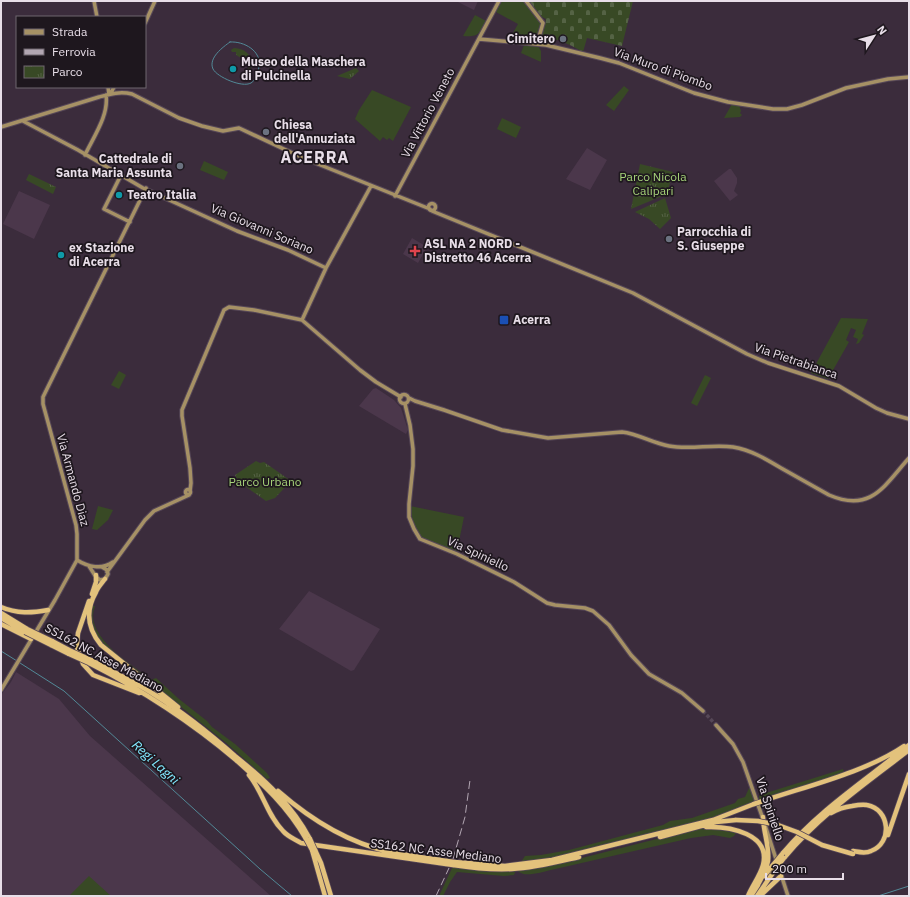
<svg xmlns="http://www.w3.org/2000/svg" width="910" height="897" viewBox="0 0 910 897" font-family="'IBM Plex Sans',sans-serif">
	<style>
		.built { fill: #4b374b }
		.green { fill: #384925 }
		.cemetery { fill: url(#cemetery-stones) }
		.park { fill: url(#park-tufts) }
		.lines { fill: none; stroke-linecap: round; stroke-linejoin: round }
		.stream { stroke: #528997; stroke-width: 1 }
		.secondary-tunnel { stroke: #554756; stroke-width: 3.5; stroke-dasharray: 3.5 2; stroke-linecap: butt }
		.secondary-casing { stroke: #574858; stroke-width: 5.5 }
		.highway-casing { stroke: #574858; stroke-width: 6 }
		.secondary { stroke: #a69165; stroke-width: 3.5 }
		.highway { stroke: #e3c27c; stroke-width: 4.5 }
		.rail { stroke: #b2a6b2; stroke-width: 1; stroke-dasharray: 8 4; stroke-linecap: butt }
		.highway-bridge-casing { stroke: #574858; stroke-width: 6; stroke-linecap: butt }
		.highway-bridge { stroke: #e3c27c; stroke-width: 4.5 }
		.worship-dot { fill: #6b7280; stroke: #1e171e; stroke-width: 1.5 }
		.culture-dot { fill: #0f9aa8; stroke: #1e171e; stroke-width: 1.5 }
		.health-dot { fill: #e0444e; stroke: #1e171e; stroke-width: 1.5 }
		.transit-dot { fill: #1a4fb4; stroke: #1e171e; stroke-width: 1.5 }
		.labels { text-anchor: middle; stroke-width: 3.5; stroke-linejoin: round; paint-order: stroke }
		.poi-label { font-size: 12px; font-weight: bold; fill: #e8dee8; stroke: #1e171e; text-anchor: start }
		.street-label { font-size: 12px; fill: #e8dee8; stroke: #1e171e }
		.park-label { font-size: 12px; fill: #a6d37a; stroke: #1e171e }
		.water-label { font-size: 13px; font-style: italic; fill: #82e9ff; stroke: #1e171e }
		.district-label { font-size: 16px; font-weight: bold; letter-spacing: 1px; fill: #e8dee8; stroke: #1e171e }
	</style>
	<defs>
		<pattern id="cemetery-stones" width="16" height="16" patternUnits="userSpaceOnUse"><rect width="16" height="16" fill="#384925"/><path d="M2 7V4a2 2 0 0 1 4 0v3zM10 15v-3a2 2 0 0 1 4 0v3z" fill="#556345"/></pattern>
		<pattern id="park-tufts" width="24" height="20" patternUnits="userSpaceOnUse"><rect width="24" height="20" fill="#384925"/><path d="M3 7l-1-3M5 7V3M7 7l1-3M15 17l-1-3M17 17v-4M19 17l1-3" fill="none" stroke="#556345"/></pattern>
	</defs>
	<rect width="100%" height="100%" fill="#3b2c3c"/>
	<!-- built -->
	<path class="built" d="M456 1H478L474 10Z
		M587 148 607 160 590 190 566 179Z
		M729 169H731L737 178V183L734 191 738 195 730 201 714 181Z
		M19 191 50 205 34 239 3 224Z
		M412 238 427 247 418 263 403 254Z
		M376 388 394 400 401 408 408 430 406 434 359 406 373 389Z
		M309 591 380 629 354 670 351 671 279 629Z
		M16 672 59 699 90 736 271 896H1V695L11 682Z"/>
	<!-- green -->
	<path class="green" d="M502 1H524L541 22 536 38 534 41 509 40 518 24 496 12Z
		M475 15 486 21C479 34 479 37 463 36Z
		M524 45 538 46 541 51V62L521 53Z
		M624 86 629 90 614 111 606 105Z
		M372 90 411 107 393 141 389 138 387 140 383 137 380 141 355 119 359 110Z
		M732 104 739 105 741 111 740 113 742 115 740 117 724 118Z
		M502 118 521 127 516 138 497 129Z
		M204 161 228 172 224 180 200 170Z
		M841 318 868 319 862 334 864 335 859 343 856 344 858 339 853 337 856 330 851 328 846 340 849 342 828 379 811 373Z
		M119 371 126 375 119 389 111 385Z
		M705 375 711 378 697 406 691 403Z
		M98 506 113 510 108 520 97 530 92 529Z
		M410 506 464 517 457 551C449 548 428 543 423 539 415 533 411 515 410 506Z
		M92 606H95C94 609 93 613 93 616 93 642 133 665 151 680L156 678 179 699 207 721 212 727 235 744 267 773 270 778 267 779 225 742 102 644C91 631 90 622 92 606Z
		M843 769 844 773 760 802 759 797 760 795Z
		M749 784 750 785 757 803 701 821 558 857 521 862 525 856 541 855 569 850 663 825 670 821 692 818 735 803 738 799 745 797 749 788Z
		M711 828 736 833 734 836 730 838 713 835 691 838 551 870C542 872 524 878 518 871L574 860 696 829Z
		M453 866 516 870 514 875 504 876 457 872 450 882 443 896H439Z
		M89 876 90 877 111 896H69Z"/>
	<!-- cemetery -->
	<path class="cemetery" d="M528 1H633L622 46 587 38 583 52 572 46 559 40 541 41 546 19 542 17Z"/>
	<!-- park -->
	<path class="park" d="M234 48C248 49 255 58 250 72L247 70 249 66 248 62 236 55V52H232L231 50Z
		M356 68 359 71 350 79 337 76Z
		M640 164 673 172 667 194 631 209Z
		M29 174 56 187 53 194 26 180Z
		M665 198 671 218 660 229 649 219 635 212Z
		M256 461 260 463 264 462 291 481 275 498 266 501 239 482 235 475Z"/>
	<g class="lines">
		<!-- stream -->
		<path class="stream" d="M230 42C244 41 262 51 259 67 258 72 256 80 251 83 242 88 217 77 213 69 208 58 223 47 230 42Z
			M1 651 17 661
			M20 663 64 691 260 869 292 896
			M878 896 909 886"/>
		<!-- secondary-tunnel -->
		<path class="secondary-tunnel" d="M703 711 716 725"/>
		<defs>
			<path id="secondary" d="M94 1 97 17
				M526 1 543 23 537 44
				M145 23 155 1
				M479 39 546 45 600 58 619 63 694 93 728 102 773 109H787L802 105 846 88 888 79 909 77
				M108 87 109 94
				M111 93 114 87
				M23 121 78 150 143 188 237 231 288 250 326 268
				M1 127 99 97C110 94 120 91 132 94L179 118 202 126 223 131 239 128 303 158 430 209
				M85 155C94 136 109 115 106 95
				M121 175 104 209 130 222
				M395 196 499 1
				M428.5 207a3.5 3.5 0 1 1 7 0a3.5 3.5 0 1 1-7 0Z
				M432 211 633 293 747 354 768 363 839 386 876 408 887 413 909 419
				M302 320 326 268 371 186
				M399.5 399a4.5 4.5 0 1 1 9 0a4.5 4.5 0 1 1-9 0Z
				M409 398 415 401 444 410 502 430 548 438 622 432C639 434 652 443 669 446 690 450 712 444 733 447 751 450 766 459 781 468 797 477 813 486 829 495 871 513 884 486 909 458
				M405 404 410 425 413 449V466L409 504V517L414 529 420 539 457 554 514 582 547 603 555 605 585 608 593 611 609 625 631 655 649 674 682 693 703 711
				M185.5 492a2.5 2.5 0 1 1 5 0a2.5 2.5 0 1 1-5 0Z
				M190 491 191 483 190 468 182 416V410L224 310 229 307 254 310 302 320 360 370 376 382 401 397
				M77 560C88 567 102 570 113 562
				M89 566 96 577 100 580 105 579 108 574 107 570 102 567
				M107 572 145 520 154 511 189 495
				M1 690 55 600 77 560V534L76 525 43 404V397L146 188
				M716 725 733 744 743 762 763 819
				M765 825 788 896"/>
			<path id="highway" d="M105 579C102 583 98 587 96 592 85 611 87 628 101 645L178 707
				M92 594 96 582V575
				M89 601 78 633 77 643V648L83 664 93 675 139 693
				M1 607C17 614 32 613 48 610
				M1 613 27 629
				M1 618 25 632
				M1 624 31 639
				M52 641 69 650
				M51 645 69 654
				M91 660C112 671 135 682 155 695 184 713 210 734 235 756 265 780 292 805 310 839
				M89 663C142 690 190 721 236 760 263 784 288 807 306 839
				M249 775C263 792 267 815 283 831 288 837 295 839 301 843L446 864
				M278 791C310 819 349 843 390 852 409 856 428 858 447 861
				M763 801C807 786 866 772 904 746
				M831 813C838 809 844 807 852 806 857 805 862 804 867 805 890 809 893 843 871 851 865 854 859 852 853 851
				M706 827C730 826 771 834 763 865 760 876 752 886 748 896
				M888 835 909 774
				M660 837 716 822 736 820
				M312 850 325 896
				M315 850 321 863 331 896
				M783 853C819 810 866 780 909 745
				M784 858C820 815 865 784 909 750
				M454 862 505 866 552 860 713 820 754 804
				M453 865C472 868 492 870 512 869 534 868 557 862 579 857
				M764 876 773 865
				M756 888C761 879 766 871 768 861 770 848 763 831 763 817
				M751 896 758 885
				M757 896 775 870
				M760 896 781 876"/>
		</defs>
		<!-- secondary casing -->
		<use href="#secondary" class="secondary-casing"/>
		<!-- highway casing -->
		<use href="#highway" class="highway-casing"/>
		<!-- secondary -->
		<use href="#secondary" class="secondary"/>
		<!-- highway -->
		<use href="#highway" class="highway"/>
		<!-- rail -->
		<path class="rail" d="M453 859 465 817 470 780
			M436 896 449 868"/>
		<defs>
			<path id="highway-bridge" d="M27 629 52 641
				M25 632 51 645
				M69 650 91 660
				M69 654 89 663
				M754 804 763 801
				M736 820 758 821 778 825 797 832 822 845 853 854
				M306 839 312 850
				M310 839 315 850
				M447 861 454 862
				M446 864 453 865
				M773 865 783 853
				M775 870 784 858"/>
		</defs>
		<!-- highway-bridge casing -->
		<use href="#highway-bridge" class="highway-bridge-casing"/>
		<!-- highway-bridge -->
		<use href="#highway-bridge" class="highway-bridge"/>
	</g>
	<!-- markers -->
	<g class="worship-dot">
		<circle cx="563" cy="39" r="4"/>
		<circle cx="266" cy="132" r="4"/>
		<circle cx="180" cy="166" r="4"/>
		<circle cx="669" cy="239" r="4"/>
	</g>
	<g class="culture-dot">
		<circle cx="233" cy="69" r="4"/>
		<circle cx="119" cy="195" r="4"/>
		<circle cx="61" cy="255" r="4"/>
	</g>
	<path class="health-dot" d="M413 245h4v4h4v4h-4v4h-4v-4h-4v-4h4z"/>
	<rect class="transit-dot" x="499" y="315" width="10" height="10" rx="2"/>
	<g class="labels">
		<!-- poi labels -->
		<g class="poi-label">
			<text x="555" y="43" text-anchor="end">Cimitero</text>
			<text x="241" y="66">Museo della Maschera<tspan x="241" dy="14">di Pulcinella</tspan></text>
			<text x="274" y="129">Chiesa<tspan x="274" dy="14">dell'Annuziata</tspan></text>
			<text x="172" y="163" text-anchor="end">Cattedrale di<tspan x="172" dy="14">Santa Maria Assunta</tspan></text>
			<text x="127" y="199">Teatro Italia</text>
			<text x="677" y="236">Parrocchia di<tspan x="677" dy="14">S. Giuseppe</tspan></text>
			<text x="424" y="248">ASL NA 2 NORD -<tspan x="424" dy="14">Distretto 46 Acerra</tspan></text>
			<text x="69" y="252">ex Stazione<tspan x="69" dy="14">di Acerra</tspan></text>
			<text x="513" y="324">Acerra</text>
		</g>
		<!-- street labels -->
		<g class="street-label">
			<text transform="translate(663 69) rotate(20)" y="4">Via Muro di Piombo</text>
			<text transform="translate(428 113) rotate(-62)" y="4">Via Vittorio Veneto</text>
			<text transform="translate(262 229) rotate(23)" y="4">Via Giovanni Soriano</text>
			<text transform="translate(796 361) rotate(19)" y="4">Via Pietrabianca</text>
			<text transform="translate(73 480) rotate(75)" y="4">Via Armando Diaz</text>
			<text transform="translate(478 554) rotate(25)" y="4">Via Spiniello</text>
			<text transform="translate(104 658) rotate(28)" y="4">SS162 NC Asse Mediano</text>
			<text transform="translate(770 809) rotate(72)" y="4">Via Spiniello</text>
			<text transform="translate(436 851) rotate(7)" y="4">SS162 NC Asse Mediano</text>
		</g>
		<!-- park labels -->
		<g class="park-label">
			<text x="653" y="181">Parco Nicola<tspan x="653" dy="14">Calipari</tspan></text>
			<text x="265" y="486">Parco Urbano</text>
		</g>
		<!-- water labels -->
		<g class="water-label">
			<text transform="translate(156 762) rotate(42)" y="5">Regi Lagni</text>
		</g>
		<!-- district labels -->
		<g class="district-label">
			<text x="315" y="163">ACERRA</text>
		</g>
	</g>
	<!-- border -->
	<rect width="910" height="897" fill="none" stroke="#e8dee8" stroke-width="4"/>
	<!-- legend -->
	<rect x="16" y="16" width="130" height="72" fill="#1e171e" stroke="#6f676f"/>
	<rect x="24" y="29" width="20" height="6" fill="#a69165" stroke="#6f676f"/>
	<text x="52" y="36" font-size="12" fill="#e8dee8">Strada</text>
	<rect x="24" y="49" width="20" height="6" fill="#b2a6b2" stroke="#6f676f"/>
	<text x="52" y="56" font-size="12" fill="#e8dee8">Ferrovia</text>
	<rect x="24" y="66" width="20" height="12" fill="url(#park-tufts)" stroke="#6f676f"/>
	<text x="52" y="76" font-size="12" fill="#e8dee8">Parco</text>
	<!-- north arrow -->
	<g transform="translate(874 36) rotate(54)" stroke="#1e171e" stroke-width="3" paint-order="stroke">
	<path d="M0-3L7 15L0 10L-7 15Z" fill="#e8dee8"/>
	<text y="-6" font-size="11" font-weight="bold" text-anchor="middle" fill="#e8dee8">N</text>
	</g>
	<!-- scale -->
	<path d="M766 873v6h77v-6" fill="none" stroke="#e8dee8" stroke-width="2"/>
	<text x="772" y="873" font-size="12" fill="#e8dee8" stroke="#1e171e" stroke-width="3" paint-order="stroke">200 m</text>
</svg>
